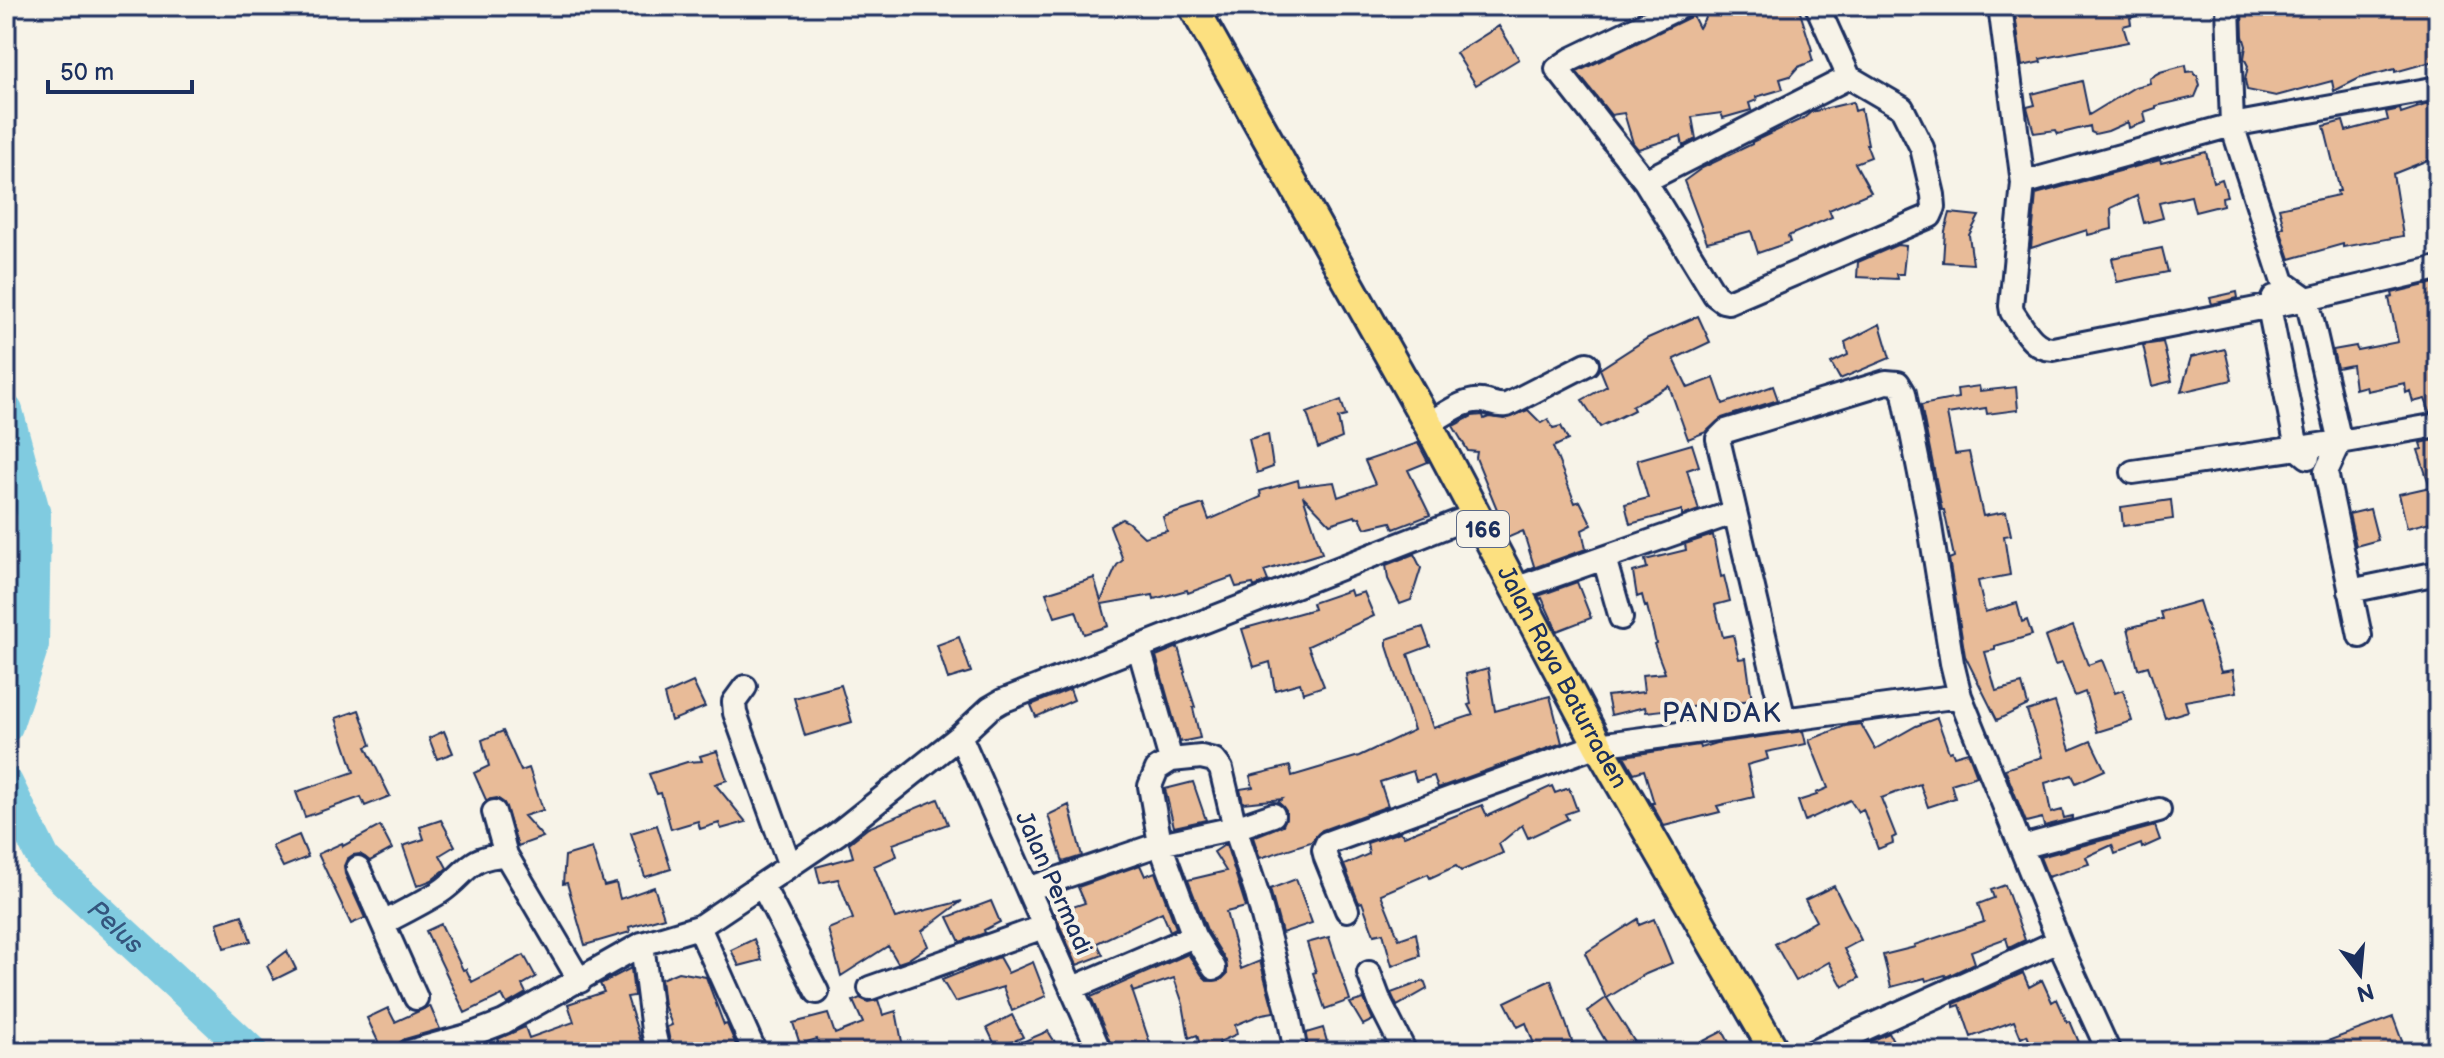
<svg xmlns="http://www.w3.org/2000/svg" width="2444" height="1058" viewBox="0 0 2444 1058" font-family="'Balsamiq Sans',sans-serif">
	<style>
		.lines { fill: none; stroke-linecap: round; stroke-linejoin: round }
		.river { stroke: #80cbe0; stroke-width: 34 }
		.building { fill: #e8bb98; stroke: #1b2f5e; stroke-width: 2 }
		.minor-casing { stroke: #1b2f5e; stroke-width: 28 }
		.major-casing { stroke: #1b2f5e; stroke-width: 34 }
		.minor { stroke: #f7f3e8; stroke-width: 22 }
		.major { stroke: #fce080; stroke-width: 28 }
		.labels { text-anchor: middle; stroke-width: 8; stroke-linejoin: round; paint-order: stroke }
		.shield { fill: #f7f3e8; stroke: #5d6a87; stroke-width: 2 }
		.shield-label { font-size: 22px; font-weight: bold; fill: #1b2f5e }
		.street-label { font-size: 24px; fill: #1b2f5e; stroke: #f7f3e8 }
		.water-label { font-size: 26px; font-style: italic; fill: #34567e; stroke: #f7f3e8 }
		.quarter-label { font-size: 28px; letter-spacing: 2px; fill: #1b2f5e; stroke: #f7f3e8 }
	</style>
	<rect width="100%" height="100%" fill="#f7f3e8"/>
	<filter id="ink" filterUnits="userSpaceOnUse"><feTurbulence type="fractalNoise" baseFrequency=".0125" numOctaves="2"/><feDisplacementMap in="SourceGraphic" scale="16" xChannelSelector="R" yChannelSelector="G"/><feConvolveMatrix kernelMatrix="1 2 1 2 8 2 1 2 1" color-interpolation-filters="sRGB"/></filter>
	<g filter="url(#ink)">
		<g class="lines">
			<!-- river -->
			<g class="river">
				<path d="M6 411 34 515 32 645 6 726"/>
				<path id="s1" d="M6 783 44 860 251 1052"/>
			</g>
		</g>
		<!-- building -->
		<path class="building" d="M1712 6H1798L1812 50 1810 51 1813 61 1798 67 1790 76 1780 79 1783 89 1756 97 1757 100 1749 103 1751 110 1723 118 1721 113 1692 117 1696 139 1683 146 1681 136 1638 149 1633 143 1624 113 1611 115 1577 72 1690 17 1693 16 1699 28Z
			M2014 6H2157L2158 8 2130 18 2131 24 2123 26 2128 42 2040 59 2041 62 2022 66Z
			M2252 6H2430L2434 27 2438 26V60L2395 72V69L2360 78 2334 91 2332 81 2276 96 2247 90 2245 80 2248 66 2244 58 2246 46 2243 36 2242 8Z
			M1499 26 1519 59 1476 85 1456 53Z
			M2186 65 2187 72 2193 71 2195 75H2197L2200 85 2195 97 2156 106V108L2144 112 2146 122 2129 128 2128 122 2108 131 2095 134 2091 132 2090 126 2058 134 2056 130 2034 133 2027 107 2035 105 2032 94 2082 81 2089 115 2135 87 2150 83 2149 78 2160 72Z
			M1853 102 1855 111 1861 109 1868 144H1866L1871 157 1855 163 1871 192 1829 210 1832 217 1788 236 1790 242 1758 253 1751 231 1707 242 1684 181 1702 168 1752 144V142L1804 118 1811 112Z
			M2431 103 2434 116H2438V156L2393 174 2403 236 2343 247V244L2290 259 2280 229 2284 227 2279 208 2338 195 2337 191H2340L2324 126 2343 121 2346 131 2388 120 2386 112 2400 109 2401 113Z
			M2206 152 2213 182 2222 179 2227 196 2222 197 2223 205 2195 212 2191 196 2159 203 2163 218 2144 223 2137 196 2111 208 2112 229 2088 235 2087 230 2031 248 2036 194 2160 160 2161 163Z
			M1950 213 1979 216 1969 235 1973 264 1943 262 1945 231Z
			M1897 245 1906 246 1903 274H1896L1897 279 1857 277 1858 262Z
			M2162 248 2168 272 2117 282 2112 258Z
			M2438 282V411L2430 412 2425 399 2413 402 2410 391 2406 393 2405 383 2367 391 2366 386 2355 389 2352 365 2337 368 2333 350 2356 346 2357 350 2398 342 2389 298 2393 297 2392 293Z
			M2237 292 2238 298 2212 304 2210 298Z
			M1698 316 1710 342 1674 359 1688 388 1714 378 1723 404 1773 386 1778 400 1722 418 1706 432 1688 439 1669 386 1632 406 1634 410 1600 427 1582 400 1607 386 1600 369 1648 338Z
			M1880 324 1890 358 1840 379 1831 363 1848 355 1845 342Z
			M2163 342 2172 381 2152 386 2143 345Z
			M2225 349 2232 380 2181 392 2191 357Z
			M1979 386 1980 391 2016 387 2018 410 1987 414 1986 408 1947 414 1955 454 1969 452 1983 516 2006 512 2011 535 2004 536 2010 575 1978 581 1985 612 2017 603 2022 622 2027 620 2032 635 1995 646V650L1985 652 1996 691 2022 684 2028 705 1997 720 1965 656 1949 559 1954 557 1944 510H1942L1921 405 1958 398 1957 389Z
			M1341 400 1346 416 1338 418 1342 438 1318 448 1307 413Z
			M1528 410 1541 423 1548 419 1553 428 1561 426 1568 440 1553 447 1575 503 1580 501 1592 525 1582 530 1586 549 1525 571 1534 566 1523 531 1507 538 1498 520 1501 519 1476 458 1477 452 1468 451 1453 426 1472 416 1483 415 1484 419 1489 417 1505 419Z
			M1268 434 1273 467 1257 473 1249 439Z
			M2435 440 2438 444V520L2407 528 2399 494 2430 487 2418 450 2422 449 2420 443Z
			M1418 443 1428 462 1408 470 1430 515 1394 529 1391 522 1365 528 1360 517 1356 518 1355 516 1330 524 1303 496 1322 553 1264 571 1268 581 1254 587 1253 584 1236 587 1232 577 1188 593 1187 590 1154 599 1153 595 1102 604 1108 626 1084 634 1076 611 1055 617 1046 593 1094 578 1101 601 1117 565 1123 560 1110 526 1122 519 1128 522 1144 537 1167 531 1163 517 1203 504 1209 520 1261 497 1260 491 1298 480 1299 486 1334 482 1338 497 1375 484 1365 461Z
			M1692 444 1699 466 1687 470 1699 510 1682 516V510L1630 524 1625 504 1648 498 1637 460Z
			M2171 500 2173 519 2123 526 2121 507Z
			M2370 509 2378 540 2356 546 2349 514Z
			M1713 535 1721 577 1724 576 1730 601 1715 605 1723 637 1733 635 1739 659 1746 658 1752 700 1646 712 1645 707 1611 715 1607 696 1644 692 1642 675 1665 673 1654 644 1656 643 1647 606 1645 607 1642 595 1637 597 1633 572 1647 568 1645 560 1686 550 1685 544Z
			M1414 554 1421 568 1411 600 1400 604 1388 579 1386 565Z
			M1577 582 1591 618 1557 631 1542 598 1540 599 1538 596Z
			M1350 590 1352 596 1364 592 1374 616 1308 646 1324 686 1303 693 1300 683 1275 690 1270 662 1254 667 1242 629 1314 609 1312 603Z
			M2199 601 2221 672 2233 670 2237 692 2185 701 2188 711 2165 718 2148 666 2138 669 2128 628 2163 619 2161 612Z
			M2073 626 2088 665 2102 660 2115 693 2123 690 2132 721 2097 732 2085 692 2075 696 2062 663 2055 665 2045 637Z
			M1423 627 1430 646 1408 654 1433 728 1473 715 1468 705 1471 704 1466 674 1488 668 1495 711 1550 696 1562 743 1438 788 1434 776 1416 781 1413 771 1380 782 1388 806 1322 830 1311 842 1260 858 1253 837 1283 825 1286 818V811L1278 802 1282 799 1243 803 1240 789 1253 787 1250 776 1290 766 1292 776 1359 756 1414 730 1387 646V639Z
			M959 637 971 672 948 679 937 645Z
			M1178 647 1185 672 1184 673 1195 707 1193 708 1200 738 1180 742 1156 656Z
			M693 682 705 707 671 721 664 695Z
			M841 685 852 722 805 736 794 698Z
			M1070 689 1074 700 1036 717 1031 705Z
			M2055 702 2070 750 2091 741 2105 770 2076 783 2072 775 2045 783 2051 813 2062 810 2064 818 2072 816V819L2044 826 2042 818 2026 822 2005 769 2042 757 2027 711Z
			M359 710 371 745 366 747 390 796 365 806 361 797 305 817 296 792 354 772 336 718Z
			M1937 718 1949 752 1952 751 1954 756 1968 752 1977 776 1951 784 1955 798 1928 807 1920 784 1881 798 1896 836 1892 838 1893 843 1878 849 1863 809 1858 812 1850 800 1805 821 1798 801 1817 795 1816 793 1828 788 1809 740 1845 726 1861 724 1875 749 1916 726Z
			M444 731 453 753 437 759 429 738Z
			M503 731 521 771 529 768 543 810 524 816 543 837 518 846 504 803 497 798 486 800 474 773 489 766 482 740Z
			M1803 731 1806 744 1766 752 1768 759 1747 765 1754 797 1717 806 1720 812 1664 826 1651 803H1654L1644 770 1634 773 1624 756 1699 745 1700 748 1716 743Z
			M717 751 727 780 715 784 746 822 721 829 719 823 700 829 698 821 671 829 661 793 657 794 649 774 687 762 702 761 700 756Z
			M1193 782 1206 820 1174 827 1165 789Z
			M1552 786 1555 793 1569 788 1577 810 1565 814 1568 819 1528 838 1522 825 1499 844 1503 853 1461 871 1456 866 1430 878 1428 874 1381 894 1399 939 1416 933 1420 956 1392 966 1383 933 1374 935 1362 902 1359 903 1344 865 1369 854 1367 843 1400 832 1404 836 1482 805 1487 816Z
			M938 799 948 824 893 844 897 856 874 866 895 918 962 901 922 931 928 946 907 960 898 963 888 946 841 976 828 929 853 919 838 879 820 883 816 867 853 857 849 843 868 828Z
			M1069 805 1082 856 1063 862 1048 815Z
			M441 820 455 846 440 855 447 868 432 880 417 886 403 846 424 839 420 827Z
			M657 825 671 869 645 877 631 833Z
			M380 826 392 849 370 861 360 854 353 855 347 859 344 866 345 874 365 918 351 924 318 854 342 843 343 846Z
			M2155 826 2160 840 2142 848 2141 844 2115 854 2112 845 2086 857 2089 864 2048 877 2040 857Z
			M299 835 308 857 283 867 272 846Z
			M1226 844 1246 907 1226 912 1241 969 1260 961 1274 1012 1262 1014 1235 1025 1237 1034 1219 1042 1222 1052H1202L1197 1035 1189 1038 1183 1004 1174 978 1133 992 1131 987 1153 1052H1114L1091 997 1188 954 1202 975 1208 981 1221 980 1227 974 1226 961 1207 930 1188 880 1226 871 1214 852Z
			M592 848 604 886 616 883 620 899 654 887 664 917 629 927 630 932 585 945 567 883 563 884 565 856Z
			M1140 865 1145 876 1155 872 1176 928 1170 931 1162 912 1097 943 1103 955 1077 965 1054 913 1085 903 1078 887Z
			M1296 879 1312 923 1282 933 1270 889Z
			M2005 885 2025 940 2009 948 2006 938 1971 951 1975 963 1946 977 1945 975 1926 981 1925 978 1891 987 1883 955 1915 947 1914 945 1984 922 1978 904 1994 898 1991 890Z
			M1834 886 1861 940 1844 949 1859 978 1843 987 1829 962 1796 981 1775 944 1816 921 1805 900Z
			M991 901 1000 922 984 930 985 933 960 942 948 917Z
			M242 915 251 941 224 948 217 923Z
			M1638 919 1639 925 1654 919 1672 963 1646 974 1607 998 1636 1044 1623 1052H1612L1588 1011 1606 998 1585 953Z
			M441 924 463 970 466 969 472 982 524 955 536 977 522 985 526 993 507 1004 502 995 465 1013 426 931Z
			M1329 937 1350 1000 1325 1009 1313 973 1316 972 1307 943Z
			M754 939 762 960 739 966 731 950Z
			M287 951 296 969 274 980 267 966Z
			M999 957 1008 973 1033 962 1046 996 1012 1011 1003 987 955 1002 942 980Z
			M631 968 634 996 627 997 644 1052H495L494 1049 502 1047 498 1039 525 1027 529 1038 574 1022 568 1004 604 992 600 984Z
			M678 972 706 977 724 1025 727 1024 737 1047 724 1052H672L667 1027 672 1025 664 1005 661 979Z
			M2023 973 2029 987 2042 980 2052 1002 2057 999 2067 1022 2070 1021 2083 1052H2034L2027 1035 2021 1038 2014 1021 1971 1037 1960 1005 1954 1007V1004Z
			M1551 980 1574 1047 1560 1052H1537L1526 1023 1518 1027 1505 1002Z
			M1424 981 1427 989 1397 1006 1391 993Z
			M860 998 868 1002 878 1000 883 1015 896 1011 904 1052H823L817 1039 800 1044 793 1023 828 1014 835 1034 863 1023 853 1001Z
			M1364 999 1373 1020 1363 1025 1350 1003Z
			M430 1006 440 1029 405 1039 399 1043 395 1052H383L367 1018 388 1008 395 1022Z
			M1012 1015 1023 1037 997 1049 987 1028Z
			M2393 1017 2406 1052H2304L2303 1050Z
			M1323 1028 1330 1052H1306V1033Z
			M1048 1031 1061 1052H999Z
			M1723 1031 1734 1052H1682Z
			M1889 1033 1899 1052H1847Z"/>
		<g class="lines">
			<defs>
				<path id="minor" d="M1682 6 1572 59 1557 69 1645 181 1715 295 1723 301 1728 302 1930 216 1934 207 1933 195 1922 148 1902 108 1849 77 1817 6
					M2000 6 2023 183
					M2228 6 2232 125 2283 282 2307 299 2340 442 2326 472 2360 636
					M2438 88 2232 125 2023 183 2011 306 2012 312C2023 327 2032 349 2053 349L2307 299 2438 268
					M1645 181 1849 77
					M2274 297 2269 307 2297 448 2308 457
					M1428 424C1443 416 1465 398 1482 401 1492 402 1496 407 1507 405L1587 364
					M2133 472 2340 442 2438 425
					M1604 558 1621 618
					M1515 589 1735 512
					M2350 591 2438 573
					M1139 648 1171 760
					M745 687 734 702 735 713 790 866
					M1960 696 2065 956 2109 1052
					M960 736 1100 1052
					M494 812 506 855 580 981
					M2022 847 2159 810
					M358 868 416 998
					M762 885 817 992
					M1028 889 1160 844 1235 828 1273 815
					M1347 910 1326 858 1324 850 1327 843 1598 745 1960 696 1952 663 1928 514 1904 393 1898 383 1886 382 1726 431 1718 439 1784 720
					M383 923C402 913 422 903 440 892 467 874 467 856 506 855
					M699 927 755 1052
					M642 944 653 1030 658 1052
					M1214 968 1194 936 1160 844 1150 786 1157 769 1171 760 1201 757 1214 760 1221 769 1235 828 1257 894 1288 1011 1294 1042 1291 1052
					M1369 973 1381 1005 1405 1052
					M870 988 1046 926
					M1073 988 1194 936
					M409 1052 467 1036 504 1022 642 944 699 927 837 834 960 736 990 708 1002 701 1475 515
					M1813 1052 2059 941"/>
				<g id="major">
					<path id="s2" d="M1193 6 1428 424 1598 745 1775 1052"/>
				</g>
			</defs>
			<!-- minor casing -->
			<use href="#minor" class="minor-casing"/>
			<!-- major casing -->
			<use href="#major" class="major-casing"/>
			<!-- minor -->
			<use href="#minor" class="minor"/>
			<!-- major -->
			<use href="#major" class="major"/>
		</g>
	</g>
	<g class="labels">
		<!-- shield labels -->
		<rect class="shield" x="1457" y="511" width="52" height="36" rx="6"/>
		<g class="shield-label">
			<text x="1483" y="537">166</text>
		</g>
		<!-- street labels -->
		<g class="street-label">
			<text dy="8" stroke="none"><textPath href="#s2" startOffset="766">Jalan Raya Baturraden</textPath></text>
			<text transform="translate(1054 883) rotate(66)" y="8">Jalan Permadi</text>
		</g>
		<!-- water labels -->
		<g class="water-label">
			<text dy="9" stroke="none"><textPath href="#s1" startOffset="184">Pelus</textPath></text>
		</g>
		<!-- quarter labels -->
		<g class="quarter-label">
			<text x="1722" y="722">PANDAK</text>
		</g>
	</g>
	<!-- margin -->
	<rect width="2444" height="1058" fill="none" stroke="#f7f3e8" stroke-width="32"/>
	<rect x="16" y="16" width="2412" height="1026" fill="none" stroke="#1b2f5e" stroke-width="3" filter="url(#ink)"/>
	<!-- north arrow -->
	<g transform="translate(2360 974) rotate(164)" stroke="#f7f3e8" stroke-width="6" paint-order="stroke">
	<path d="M0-6L14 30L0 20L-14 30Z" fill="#1b2f5e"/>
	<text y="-12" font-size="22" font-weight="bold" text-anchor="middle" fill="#1b2f5e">N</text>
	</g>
	<!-- scale -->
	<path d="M48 80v12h144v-12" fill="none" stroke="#1b2f5e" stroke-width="4"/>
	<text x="60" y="80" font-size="24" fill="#1b2f5e" stroke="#f7f3e8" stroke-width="6" paint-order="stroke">50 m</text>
</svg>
